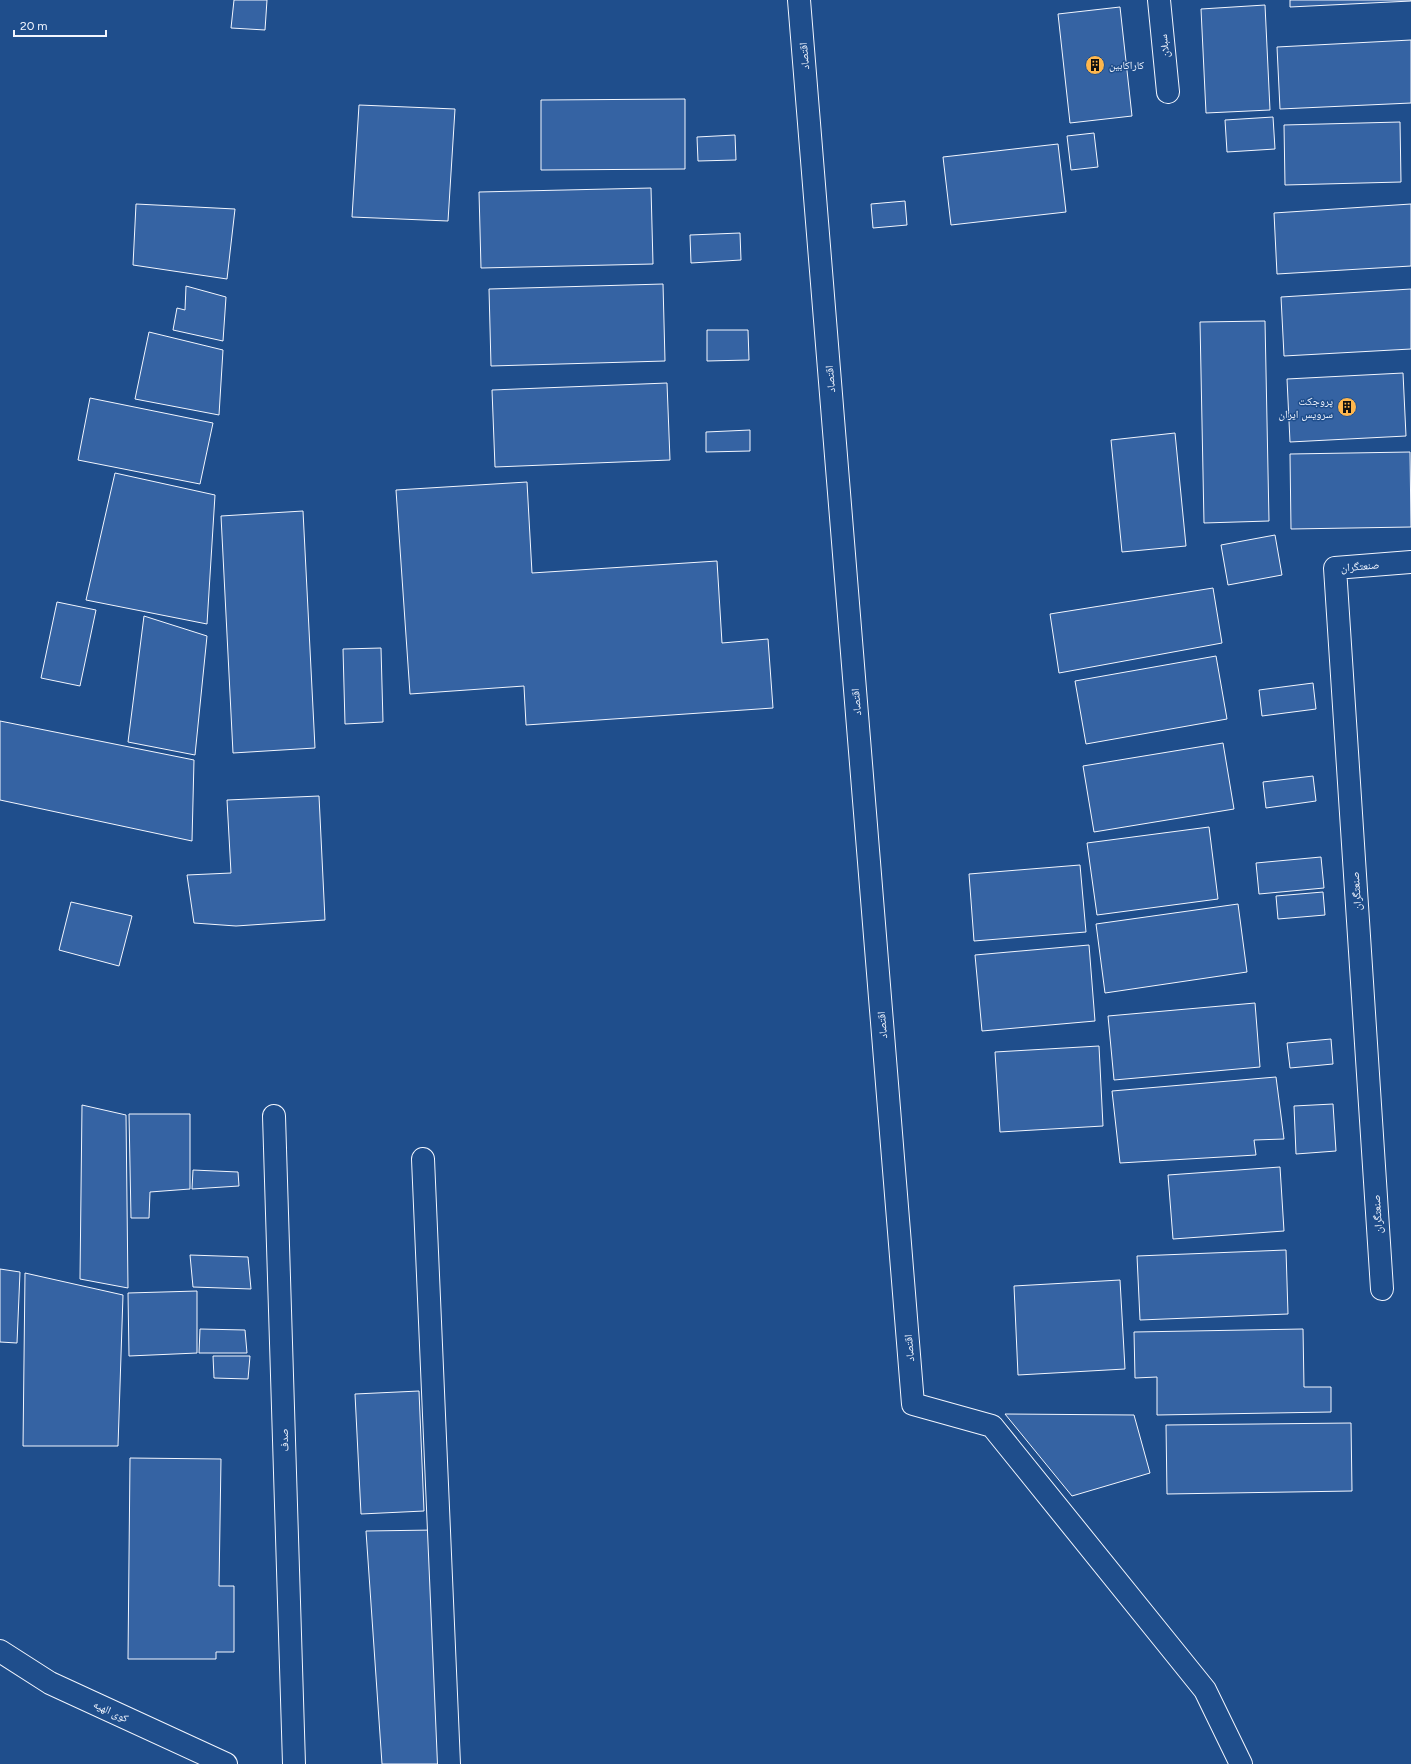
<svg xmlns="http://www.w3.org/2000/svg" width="1411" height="1764" viewBox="0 0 1411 1764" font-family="Figtree,'Noto Naskh Arabic',sans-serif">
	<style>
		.building { fill: #3563a3; stroke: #f2f6ff }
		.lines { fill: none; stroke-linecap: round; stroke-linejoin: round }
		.minor-casing { stroke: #f2f6ff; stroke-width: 24 }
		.minor { stroke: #1f4e8c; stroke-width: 22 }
		.labels { text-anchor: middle; stroke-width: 3; stroke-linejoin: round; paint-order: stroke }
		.street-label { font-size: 11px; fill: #f2f6ff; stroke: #1f4e8c }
		.poi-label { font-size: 11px; fill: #f2f6ff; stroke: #1f4e8c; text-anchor: start }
	</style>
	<rect width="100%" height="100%" fill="#1f4e8c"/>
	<!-- building -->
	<path class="building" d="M234 0H267L265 30 231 28Z
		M1290 0H1411V1L1290 7Z
		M1265 5 1270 110 1206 113 1201 9Z
		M1120 7 1132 116 1070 123 1058 14Z
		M1411 40V103L1280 109 1277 47Z
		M685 99V169L541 170V100Z
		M359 105 455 109 448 221 352 217Z
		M1273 117 1275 149 1227 152 1225 120Z
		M1400 122 1401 182 1285 185 1284 125Z
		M1094 133 1098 167 1071 170 1067 136Z
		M735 135 736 160 698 161 697 137Z
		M1058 144 1066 212 951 225 943 157Z
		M651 188 653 264 481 268 479 192Z
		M905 201 907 225 873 228 871 204Z
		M136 204 235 209 227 279 133 265Z
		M1411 204V266L1277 274 1274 213Z
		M740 233 741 260 691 263 690 235Z
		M663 284 665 361 491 366 489 289Z
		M186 286 226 297 223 341 173 330 177 308 185 310Z
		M1411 289V349L1284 356 1281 297Z
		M1265 321 1269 521 1204 523 1200 322Z
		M707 330H748L749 360 707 361Z
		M149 332 223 350 219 415 135 399Z
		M1403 373 1406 436 1290 442 1287 379Z
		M667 383 670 460 495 467 492 390Z
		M90 398 213 423 200 484 78 460Z
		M750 430V451L706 452V432Z
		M1175 433 1186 546 1122 552 1111 440Z
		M1410 452 1411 527 1291 529 1290 454Z
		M115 473 215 495 207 624 86 600Z
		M527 482 532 573 717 561 722 643 768 639 773 708 526 725 524 686 410 694 396 490Z
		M303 511 315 748 233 753 221 516Z
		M1275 535 1282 575 1228 585 1221 545Z
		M1213 588 1222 643 1059 673 1050 614Z
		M57 602 96 610 80 686 41 678Z
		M144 616 207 636 195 755 128 742Z
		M381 648 383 722 345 724 343 649Z
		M1216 656 1227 719 1086 744 1075 681Z
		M1313 683 1316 709 1262 716 1259 690Z
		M0 721 194 760 192 841 0 800Z
		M1223 743 1234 809 1094 832 1083 766Z
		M1313 776 1316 801 1266 808 1263 782Z
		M319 796 325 920 236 926 194 923 187 875 231 873 227 800Z
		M1209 827 1218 899 1097 915 1087 843Z
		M1321 857 1324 888 1259 894 1256 863Z
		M1080 865 1086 932 974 941 969 874Z
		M1323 892 1325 915 1278 919 1276 896Z
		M71 902 132 916 119 966 59 950Z
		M1238 904 1247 972 1105 993 1096 924Z
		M1089 945 1095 1021 982 1031 975 955Z
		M1255 1003 1260 1067 1114 1080 1108 1016Z
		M1331 1039 1333 1064 1290 1068 1287 1043Z
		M1099 1046 1103 1126 1000 1132 995 1052Z
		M1276 1077 1284 1139 1254 1140 1256 1155 1120 1163 1112 1091Z
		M1333 1104 1336 1151 1296 1154 1294 1106Z
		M82 1105 126 1115 128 1288 80 1279Z
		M129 1114H190V1189L150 1192 149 1218H131Z
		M1280 1167 1284 1231 1173 1239 1168 1175Z
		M193 1170 238 1172 239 1186 192 1189Z
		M1286 1250 1288 1314 1140 1320 1137 1256Z
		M190 1255 248 1257 251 1289 193 1287Z
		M0 1269 20 1272 17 1343 0 1342Z
		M25 1273 123 1295 118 1446H23Z
		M1120 1280 1125 1369 1018 1375 1014 1286Z
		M197 1291V1353L129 1356 128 1293Z
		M200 1329 245 1330 247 1353H199Z
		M1303 1329 1304 1387H1331V1412L1157 1415V1377L1135 1378 1134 1332Z
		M213 1356H250L248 1379 214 1378Z
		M419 1391 424 1511 361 1514 355 1394Z
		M1005 1414 1134 1415 1150 1473 1072 1496Z
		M1351 1423 1352 1491 1167 1494 1166 1425Z
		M130 1458 221 1459 219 1586H234V1652H216V1659H128Z
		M435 1530 445 1764H382L366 1531Z"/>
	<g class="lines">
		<defs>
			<path id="minor" d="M799 0 913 1404 992 1426 1205 1690 1241 1764
				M1159 0 1168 92
				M274 1116 294 1764
				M423 1159 449 1764
				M1382 1289 1335 568 1411 562
				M0 1651 50 1683 226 1764"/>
		</defs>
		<!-- minor casing -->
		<use href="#minor" class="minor-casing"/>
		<!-- minor -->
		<use href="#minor" class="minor"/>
	</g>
	<!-- icons -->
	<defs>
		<symbol id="building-disc" viewBox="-11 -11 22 22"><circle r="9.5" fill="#ffb74d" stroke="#1f4e8c"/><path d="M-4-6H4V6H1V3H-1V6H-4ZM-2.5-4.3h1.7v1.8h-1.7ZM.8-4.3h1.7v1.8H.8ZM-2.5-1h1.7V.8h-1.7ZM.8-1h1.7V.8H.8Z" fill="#111"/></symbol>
	</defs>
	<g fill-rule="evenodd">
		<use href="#building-disc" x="1084" y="54" width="22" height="22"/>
		<use href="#building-disc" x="1336" y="396" width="22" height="22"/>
	</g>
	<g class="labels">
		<!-- street labels -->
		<g class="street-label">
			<text transform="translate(1164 46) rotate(-96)" y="4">سبلان</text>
			<text transform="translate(804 56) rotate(-95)" y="4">اقتصاد</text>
			<text transform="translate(830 379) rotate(-95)" y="4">اقتصاد</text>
			<text transform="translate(1360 566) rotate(-5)" y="4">صنعتگران</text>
			<text transform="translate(856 702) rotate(-95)" y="4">اقتصاد</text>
			<text transform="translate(1356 891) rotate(-94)" y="4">صنعتگران</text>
			<text transform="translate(882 1025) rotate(-95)" y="4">اقتصاد</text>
			<text transform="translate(1377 1214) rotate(-94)" y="4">صنعتگران</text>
			<text transform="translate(909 1348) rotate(-95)" y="4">اقتصاد</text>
			<text transform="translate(284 1440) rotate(-92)" y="4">صدف</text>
			<text transform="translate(111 1711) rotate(25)" y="4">کوی الهیه</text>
		</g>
		<!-- poi labels -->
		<g class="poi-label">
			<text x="1109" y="69">کاراکابین</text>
			<text x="1333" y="405" text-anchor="end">پروجکت<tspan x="1333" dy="13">سرویس ایران</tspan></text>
		</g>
	</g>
	<!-- scale -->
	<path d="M14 30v6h92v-6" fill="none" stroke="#f2f6ff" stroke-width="2"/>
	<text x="20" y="30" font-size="12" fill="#f2f6ff" stroke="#1f4e8c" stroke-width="3" paint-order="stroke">20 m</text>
</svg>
